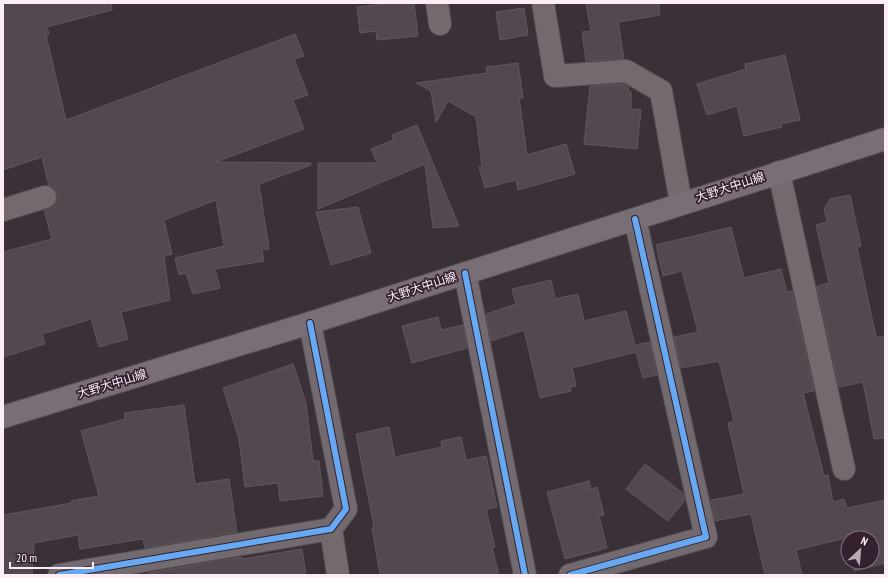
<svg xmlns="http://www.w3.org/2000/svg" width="888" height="578" viewBox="0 0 888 578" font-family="'PT Sans Narrow','Noto Sans JP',sans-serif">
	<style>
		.building { fill: #51494f; stroke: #60575d }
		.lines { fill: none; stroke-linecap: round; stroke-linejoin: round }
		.minor-casing { stroke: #554c52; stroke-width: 24 }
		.secondary-casing { stroke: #554c52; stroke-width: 24 }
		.minor { stroke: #736a70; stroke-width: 22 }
		.secondary { stroke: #796e76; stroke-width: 22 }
		.cycleway-casing { stroke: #34212f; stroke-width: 8 }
		.cycleway { stroke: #66a8f1; stroke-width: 6 }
		.labels { text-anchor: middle; stroke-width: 3.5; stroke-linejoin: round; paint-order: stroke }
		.street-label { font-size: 12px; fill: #fbeef7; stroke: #34212f }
	</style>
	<rect width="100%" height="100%" fill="#3a3037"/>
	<!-- building -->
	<path class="building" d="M3 3H111L112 10 47 27 49 34 46 35 66 120 295 34 304 56 294 59 308 95 293 100 304 129 216 162 311 163V165L259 184 269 249 262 250 264 261 215 269 220 288 193 294 186 273 179 275 175 258 224 246 216 200 164 220 172 254 164 256 170 300 121 312 128 339 99 347 91 319 42 334 45 344 3 357V252L52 239 44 210 54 207 57 199V193L49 186 42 157 3 170Z
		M391 3H414L418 36 377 40 376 31 360 33 357 7Z
		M586 3H659L660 15 618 22 624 59 586 61 582 32 591 31Z
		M524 8 528 35 500 40 496 12Z
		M785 55 800 120 781 124 782 127 744 136 737 106 707 115 697 84 746 69 745 64Z
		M518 63 523 98H519L527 155 566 144 575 174 518 190 516 180 485 188 479 167 482 166 476 117 448 101 436 122 431 91 416 83 487 73 486 67Z
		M623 84 628 87 629 92H631V109L641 110 637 149 584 144 590 86Z
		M417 125 459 226 433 228 425 164 318 209V163H377L371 149 393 140 392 135Z
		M850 195 861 246 857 247 876 337 885 336V438L874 439 863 382 839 387 817 286 829 283 816 225 827 222 824 209 830 199Z
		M358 207 371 253 331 265 316 212Z
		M731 227 744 278 781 269 787 292 792 291 814 391 803 393 824 476 828 475 833 502 844 499 847 508 885 500V563L854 571 852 562H872V538H848V547L846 538 796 550 802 575H765L751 514 715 521 711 500 744 494 728 423 734 421 719 361 681 368 674 337 698 332 682 271 663 276 656 245Z
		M551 280 555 299 578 294 584 321 626 311 635 345 650 342 657 375 643 378 636 352 572 368 576 386 570 387 571 391 540 398 524 330 491 341 486 314 516 304 512 289Z
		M438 317 441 330 463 325 467 348 412 363 402 326Z
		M293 364 306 403 313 461H319L323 496 280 501 278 483 245 487 239 439 223 388Z
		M184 405 195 484 229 479 237 532 145 548 143 539 80 549 78 535 34 543 32 575H3V515L72 503 71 501 99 496 81 431 125 419 124 413Z
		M389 427 395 457 442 447 441 441 461 437 466 460 486 456 497 507 486 509 495 547H492L499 575H380L372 528 374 527 356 434Z
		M645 464 684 494 685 500 668 521 626 489Z
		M589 481 591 489 597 487 604 515 599 516 607 548 565 559 547 492Z
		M302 549 306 575H148V573L241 557 242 559Z"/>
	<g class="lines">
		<defs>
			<path id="minor" d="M437 3 440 24
				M543 3 555 76 626 71 661 91 681 203
				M779 172 844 469
				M3 210 45 197
				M465 273 525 575
				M331 529 338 575
				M59 575 331 529 346 509 310 323
				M570 575 706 537 635 219"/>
			<path id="secondary" d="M3 417 310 323 885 139"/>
		</defs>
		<!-- minor casing -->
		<use href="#minor" class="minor-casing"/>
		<!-- secondary casing -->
		<use href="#secondary" class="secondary-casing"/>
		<!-- minor -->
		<use href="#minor" class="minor"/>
		<!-- secondary -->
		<use href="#secondary" class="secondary"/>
		<defs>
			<path id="cycleway" d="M465 273 525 575
				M59 575 331 529 346 509 310 323
				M570 575 706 537 635 219"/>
		</defs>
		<!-- cycleway casing -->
		<use href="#cycleway" class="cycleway-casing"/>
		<!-- cycleway -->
		<use href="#cycleway" class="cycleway"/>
	</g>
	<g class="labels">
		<!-- street labels -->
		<g class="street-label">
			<text transform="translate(730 187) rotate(-18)" y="4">大野大中山線</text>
			<text transform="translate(422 287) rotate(-18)" y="4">大野大中山線</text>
			<text transform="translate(112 384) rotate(-17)" y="4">大野大中山線</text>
		</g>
	</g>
	<!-- border -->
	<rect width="888" height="578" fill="none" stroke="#fbeef7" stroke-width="8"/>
	<!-- north arrow -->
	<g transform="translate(860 550) rotate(26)"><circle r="19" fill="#34212f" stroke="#84737f"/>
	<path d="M0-3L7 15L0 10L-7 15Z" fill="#b7acb4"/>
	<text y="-6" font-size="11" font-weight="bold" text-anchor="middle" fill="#fbeef7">N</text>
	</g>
	<!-- scale -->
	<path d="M10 562v6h83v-6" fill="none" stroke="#fbeef7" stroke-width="2"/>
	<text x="16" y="562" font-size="12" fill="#fbeef7" stroke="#34212f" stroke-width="3" paint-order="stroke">20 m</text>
</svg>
